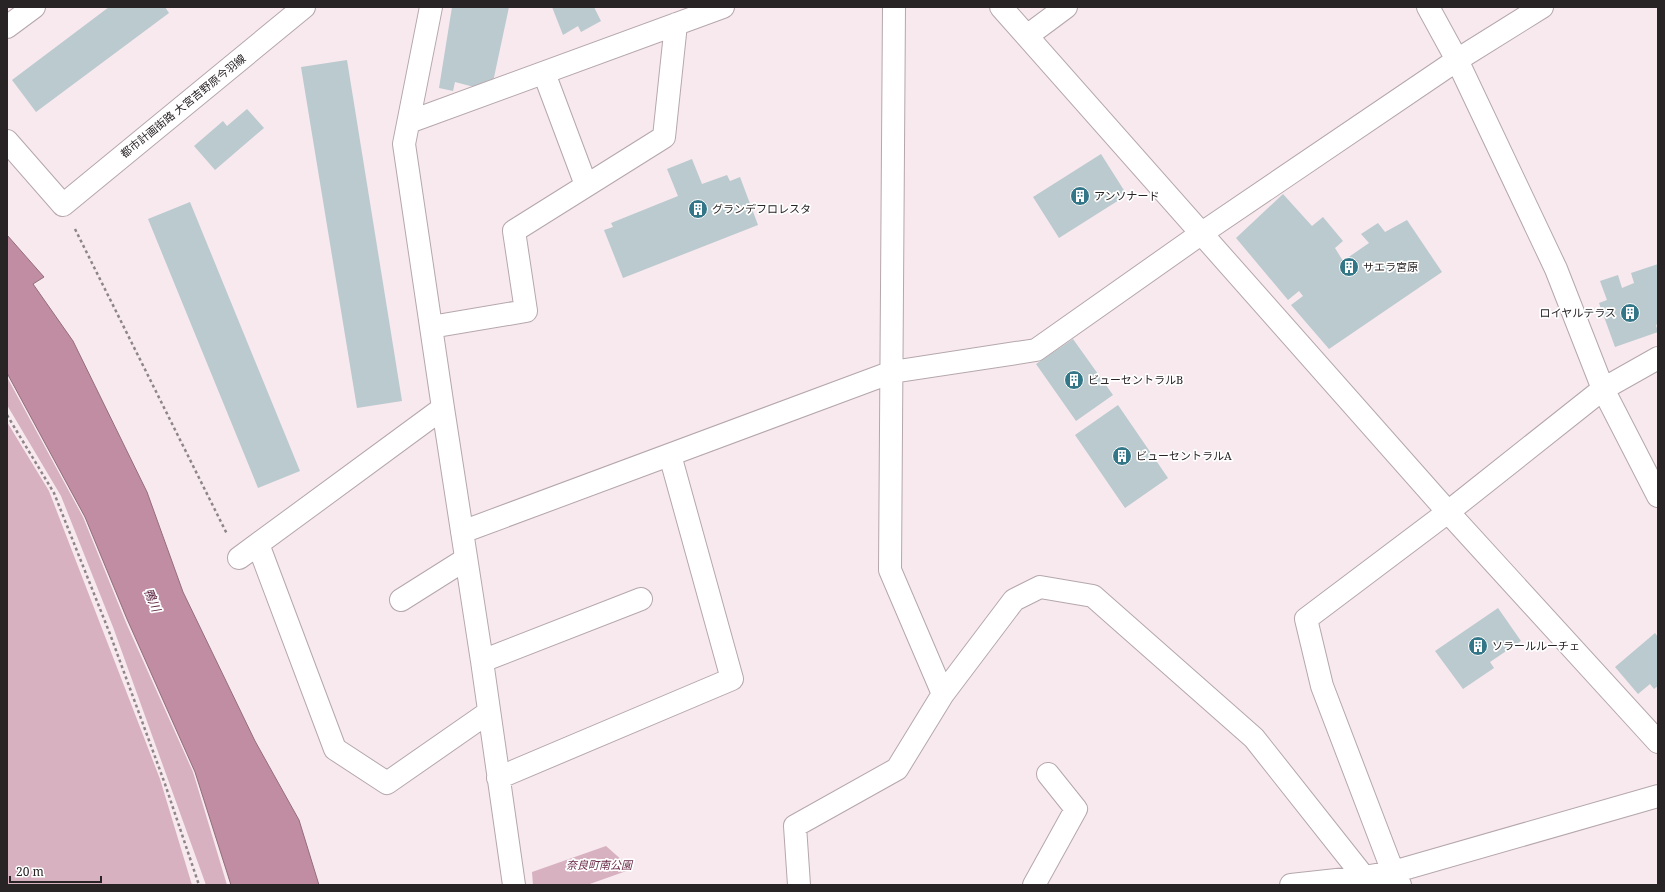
<svg xmlns="http://www.w3.org/2000/svg" width="1665" height="892" viewBox="0 0 1665 892" font-family="'Noto Serif','Noto Sans JP',serif">
	<style>
		.green { fill: #d7b1c0 }
		.water { fill: #c18da2; stroke: #936d7c }
		.building { fill: #bbcace }
		.lines { fill: none; stroke-linecap: round; stroke-linejoin: round }
		.minor-casing { stroke: #b5a7ac; stroke-width: 24 }
		.path { stroke: #8e8588; stroke-width: 2.5; stroke-dasharray: 3 3; stroke-linecap: butt }
		.minor { stroke: #fff; stroke-width: 22 }
		.labels { text-anchor: middle; stroke-width: 3.5; stroke-linejoin: round; paint-order: stroke }
		.street-label { font-size: 11px; fill: #282324; stroke: #fff }
		.poi-label { font-size: 11px; fill: #282324; stroke: #fff; text-anchor: start }
		.park-label { font-size: 11px; font-style: italic; fill: #6b2b49; stroke: #fff }
		.water-label { font-size: 12px; font-style: italic; fill: #531535; stroke: #fff }
	</style>
	<rect width="100%" height="100%" fill="#f7e9ee"/>
	<!-- green -->
	<path class="green" d="M7 377 83 517 127 625 193 772 227 885H206L113 627 61 496 7 405Z
		M7 422 49 491 160 779 192 885H7Z
		M606 846 632 869 587 885H533L532 872Z"/>
	<!-- water -->
	<path class="water" d="M7 235 44 277 33 284 73 341 147 492 183 592 255 741 299 820 319 885H231L195 772 127 619 85 517 7 373Z"/>
	<!-- building -->
	<path class="building" d="M109 7H165L169 13 36 112 12 80Z
		M452 7H509L493 82 478 88 455 82 453 91 439 88Z
		M552 7H594L601 21 581 32 578 26 563 35Z
		M347 60 402 401 357 408 301 67Z
		M247 109 264 128 215 170 194 146 223 121 227 126Z
		M1101 154 1127 195 1059 238 1033 197Z
		M692 159 702 184 727 175 730 181 740 177 758 225 623 278 604 230 613 227 611 223 678 196 667 169Z
		M1283 194 1312 226 1323 217 1343 241 1335 248 1343 261 1369 243 1361 234 1378 223 1385 232 1407 220 1442 272 1329 349 1291 305 1303 296 1299 291 1288 300 1236 238Z
		M190 202 300 471 258 488 148 219Z
		M1658 264V324L1656 325 1658 332 1615 347 1599 303 1607 300 1600 281 1618 275 1622 288 1634 283 1631 273Z
		M1073 339 1113 395 1076 421 1036 364Z
		M1118 405 1168 478 1125 508 1075 435Z
		M1498 608 1521 641 1490 662 1494 668 1463 689 1435 651Z
		M1655 633 1658 637V686L1654 689 1650 684 1638 694 1615 667Z"/>
	<g class="lines">
		<defs>
			<path id="minor" d="M431 7 404 144 443 408 482 661 514 885
				M894 7 890 570 943 694
				M1001 7 1448 512 1658 742
				M1428 7 1457 60 1556 269 1603 389 1658 496
				M7 27 34 7
				M1027 36 1066 7
				M544 73 586 185
				M409 122 723 7
				M7 141 63 205 304 7
				M431 327 526 311 514 231 664 137 676 24
				M462 532 892 372 1036 350 1202 233 1457 60 1542 7
				M258 544 335 749 387 783 489 712
				M239 558 443 408
				M401 600 466 559
				M482 661 641 599
				M498 778 732 679 670 455
				M799 885 795 826 897 769 943 694 1014 600 1040 587 1093 596 1254 738 1364 877
				M1034 885 1076 809 1048 774
				M1291 885 1364 877 1393 872 1658 796
				M1400 885 1393 872 1322 686 1306 619 1448 512 1603 389 1658 358"/>
		</defs>
		<!-- minor casing -->
		<use href="#minor" class="minor-casing"/>
		<!-- path -->
		<path class="path" d="M75 229 227 534
			M7 415 54 493 110 634 165 784 199 885"/>
		<!-- minor -->
		<use href="#minor" class="minor"/>
	</g>
	<!-- icons -->
	<defs>
		<symbol id="building-disc" viewBox="-11 -11 22 22"><circle r="9.5" fill="#337687" stroke="#fff"/><path d="M-4-6H4V6H1V3H-1V6H-4ZM-2.5-4.3h1.7v1.8h-1.7ZM.8-4.3h1.7v1.8H.8ZM-2.5-1h1.7V.8h-1.7ZM.8-1h1.7V.8H.8Z" fill="#fff"/></symbol>
	</defs>
	<g fill-rule="evenodd">
		<use href="#building-disc" x="1069" y="185" width="22" height="22"/>
		<use href="#building-disc" x="687" y="198" width="22" height="22"/>
		<use href="#building-disc" x="1338" y="256" width="22" height="22"/>
		<use href="#building-disc" x="1619" y="302" width="22" height="22"/>
		<use href="#building-disc" x="1063" y="369" width="22" height="22"/>
		<use href="#building-disc" x="1111" y="445" width="22" height="22"/>
		<use href="#building-disc" x="1467" y="635" width="22" height="22"/>
	</g>
	<g class="labels">
		<!-- street labels -->
		<g class="street-label">
			<text transform="translate(183 106) rotate(-39)" y="4">都市計画街路 大宮吉野原今羽線</text>
		</g>
		<!-- poi labels -->
		<g class="poi-label">
			<text x="1094" y="200">アンソナード</text>
			<text x="712" y="213">グランデフロレスタ</text>
			<text x="1363" y="271">サエラ宮原</text>
			<text x="1616" y="317" text-anchor="end">ロイヤルテラス</text>
			<text x="1088" y="384">ビューセントラルB</text>
			<text x="1136" y="460">ビューセントラルA</text>
			<text x="1492" y="650">ソラールルーチェ</text>
		</g>
		<!-- park labels -->
		<g class="park-label">
			<text x="599" y="869">奈良町南公園</text>
		</g>
		<!-- water labels -->
		<g class="water-label">
			<text transform="translate(152 600) rotate(67)" y="4">鴨川</text>
		</g>
	</g>
	<!-- border -->
	<rect width="1665" height="892" fill="none" stroke="#282324" stroke-width="16"/>
	<!-- scale -->
	<path d="M10 876v6h91v-6" fill="none" stroke="#282324" stroke-width="2"/>
	<text x="16" y="876" font-size="12" fill="#282324" stroke="#ffffff" stroke-width="3" paint-order="stroke">20 m</text>
</svg>
